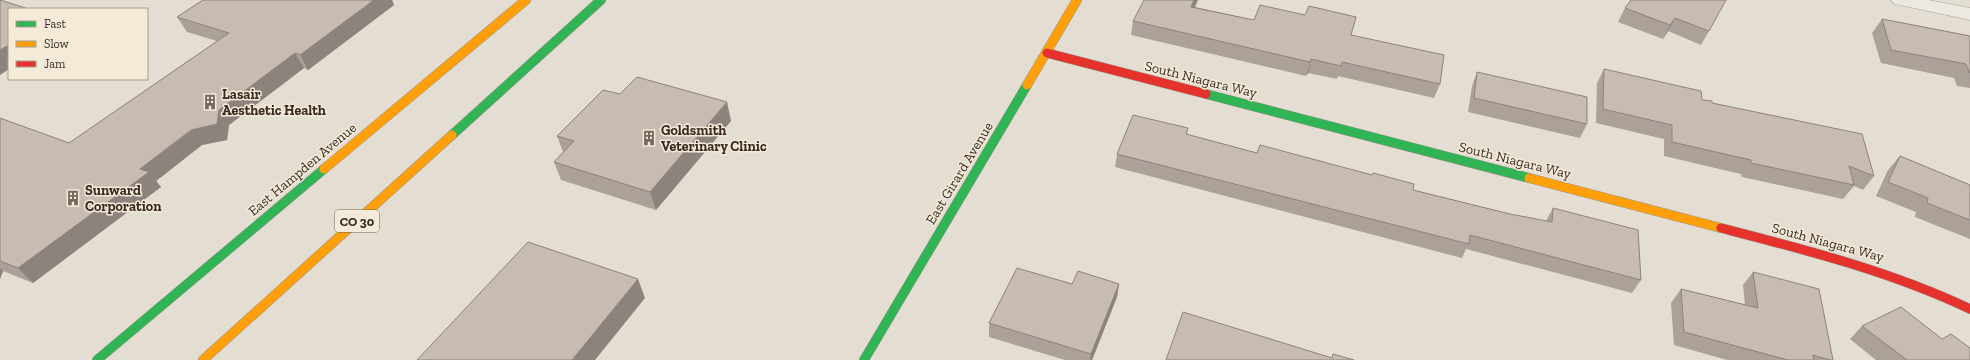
<svg xmlns="http://www.w3.org/2000/svg" width="1970" height="360" viewBox="0 0 1970 360" font-family="'Zilla Slab',serif">
	<style>
		.lines { fill: none; stroke-linecap: round; stroke-linejoin: round }
		.street-casing { stroke: #aaa299; stroke-width: 1 }
		.fast-casing { stroke: #9a9289; stroke-width: 10 }
		.slow-casing { stroke: #9a9289; stroke-width: 10 }
		.jam-casing { stroke: #9a9289; stroke-width: 10 }
		.street { fill: #ece9e2; fill-rule: evenodd }
		.fast { stroke: #30b455; stroke-width: 9 }
		.slow { stroke: #ff9f0a; stroke-width: 9 }
		.jam { stroke: #e5322d; stroke-width: 9 }
		.wall { fill: #aca199 }
		.shaded-wall { fill: #8c837d }
		.building { fill: #c8bbb2; stroke: #8c837d }
		.labels { text-anchor: middle; stroke-width: 3; stroke-linejoin: round; paint-order: stroke }
		.shield { fill: #f4ead8; stroke: #716458; stroke-width: 1 }
		.shield-label { font-size: 13px; font-weight: bold; fill: #392b21 }
		.street-label { font-size: 14px; fill: #392b21; stroke: #f4ead8 }
		.poi-label { font-size: 14px; font-weight: bold; fill: #392b21; stroke: #f4ead8; text-anchor: start }
	</style>
	<rect width="100%" height="100%" fill="#e4ddd1"/>
	<g class="lines">
		<defs>
			<path id="street" d="M1891 0H1928L1970 8V20L1900 5 1894 4Z"/>
			<path id="fast" d="M1206 94 1529 178
				M452 135 601 0
				M97 360 324 169
				M864 360 1027 85"/>
			<path id="slow" d="M1027 85 1077 0
				M324 169 526 0
				M1529 178 1721 228
				M203 360 452 135"/>
			<path id="jam" d="M1047 53 1206 94
				M1721 228C1806 250 1890 271 1970 309"/>
		</defs>
		<!-- street casing -->
		<use href="#street" class="street-casing"/>
		<!-- fast casing -->
		<use href="#fast" class="fast-casing"/>
		<!-- slow casing -->
		<use href="#slow" class="slow-casing"/>
		<!-- jam casing -->
		<use href="#jam" class="jam-casing"/>
		<!-- street -->
		<use href="#street" class="street"/>
		<!-- fast -->
		<use href="#fast" class="fast"/>
		<!-- slow -->
		<use href="#slow" class="slow"/>
		<!-- jam -->
		<use href="#jam" class="jam"/>
	</g>
	<!-- wall -->
	<path class="wall" d="M203 0H392L394 5 308 70 304 68 229 125 227 140 202 145 156 181 161 187 33 283 3 271 0 279V118L69 143 217 41 187 32 177 17Z
		M1631 0 1709 31 1701 45 1668 31 1663 39 1618 22 1625 8Z
		M1195 7 1254 20 1351 35 1440 84 1434 98 1338 76 1337 79 1308 73 1306 76 1131 35 1133 21Z
		M1882 19 1970 36V88L1957 86 1954 78 1881 63 1872 33Z
		M1604 69 1702 100 1712 103 1874 176 1863 190 1854 186 1843 199 1742 177 1741 174 1664 156V139L1596 123 1597 83Z
		M1477 72 1587 124 1580 138 1468 112 1472 86Z
		M620 94 731 121 656 210 561 180 554 162 563 152 557 136Z
		M1188 128 1187 135 1257 153 1372 175 1373 173 1413 190 1510 214 1546 221 1553 208 1641 280 1632 293 1466 249 1462 258 1115 167 1117 154Z
		M1900 156 1970 185V239L1915 217 1916 212 1876 196 1888 170Z
		M1753 272 1833 360H1727L1674 345 1671 303 1681 289 1745 305 1743 285Z
		M1072 284H1119L1117 297 1092 360H1065L989 337V323Z
		M1862 326 1942 339 1970 360H1876L1850 339Z"/>
	<!-- shaded-wall -->
	<path class="shaded-wall" d="M374 0H392L394 5 308 70 300 55Z
		M1194 0H1198L1189 20 1191 7Z
		M1675 18 1668 31 1663 39 1670 25Z
		M9 45V69L0 75V50Z
		M295 53 304 68 229 125 227 140 202 145 156 181 161 187 33 283 18 268 140 169Z
		M1311 59 1308 73 1306 76 1310 62Z
		M727 102 731 121 656 210 650 192Z
		M0 268 3 271 0 279Z
		M638 279 645 298 595 360H572Z
		M1119 284 1117 297 1092 360H1090L1091 354Z"/>
	<!-- building -->
	<path class="building" d="M0 0 29 9H9V45L0 50Z
		M203 0H374L300 55 295 53 219 110 217 124 191 130 140 169 149 172 18 268 0 261V118L69 143 229 33 177 17Z
		M1144 0H1194L1191 7 1254 20 1260 5 1305 15 1309 6 1356 17 1351 35 1444 55 1440 84 1342 62 1341 66 1311 59 1310 62 1133 21Z
		M1631 0H1726L1709 31 1675 18 1670 25 1625 8Z
		M1882 19 1970 36V73L1969 72 1966 64 1891 50Z
		M1604 69 1701 91 1702 100 1712 101V103L1862 134 1874 176 1849 166 1854 185 1751 163V160L1672 142V125L1603 109Z
		M1477 72 1587 97V124L1474 98Z
		M637 77 727 102 650 192 554 162 574 141 557 136 603 90 620 94Z
		M1133 115 1188 128 1186 134 1257 153 1260 145 1372 175 1373 173 1414 184 1413 190 1510 214 1552 222 1553 208 1638 230 1641 280 1470 235 1469 244 1117 154Z
		M1900 156 1970 185V220L1927 203 1928 198 1888 182Z
		M528 242 638 279 572 360H417Z
		M1017 268 1072 284 1078 271 1119 284 1091 354 989 323Z
		M1753 272 1819 289 1833 360H1830L1813 355 1814 360H1788L1684 332 1681 289 1758 308Z
		M1901 307 1942 339 1951 334 1970 348V360H1907L1862 326Z
		M1183 312 1332 358 1333 354 1354 360H1166Z"/>
	<!-- icons -->
	<defs>
		<symbol id="building-bare" viewBox="-9 -9 18 18"><path d="M-4-6H4V6H1V3H-1V6H-4ZM-2.5-4.3h1.7v1.8h-1.7ZM.8-4.3h1.7v1.8H.8ZM-2.5-1h1.7V.8h-1.7ZM.8-1h1.7V.8H.8Z" fill="#75695f" stroke="#f4ead8" stroke-width="2.5" paint-order="stroke"/></symbol>
	</defs>
	<g fill-rule="evenodd">
		<use href="#building-bare" x="199" y="91" width="22" height="22"/>
		<use href="#building-bare" x="638" y="127" width="22" height="22"/>
		<use href="#building-bare" x="62" y="187" width="22" height="22"/>
	</g>
	<g class="labels">
		<!-- shield labels -->
		<rect class="shield" x="335" y="210" width="44" height="22" rx="3"/>
		<g class="shield-label">
			<text x="357" y="226">CO 30</text>
		</g>
		<!-- street labels -->
		<g class="street-label">
			<text transform="translate(1201 79) rotate(14)" y="5">South Niagara Way</text>
			<text transform="translate(1515 160) rotate(14)" y="5">South Niagara Way</text>
			<text transform="translate(302 169) rotate(-40)" y="5">East Hampden Avenue</text>
			<text transform="translate(959 173) rotate(-59)" y="5">East Girard Avenue</text>
			<text transform="translate(1828 242) rotate(15)" y="5">South Niagara Way</text>
		</g>
		<!-- poi labels -->
		<g class="poi-label">
			<text x="222" y="99">Lasair<tspan x="222" dy="16">Aesthetic Health</tspan></text>
			<text x="661" y="135">Goldsmith<tspan x="661" dy="16">Veterinary Clinic</tspan></text>
			<text x="85" y="195">Sunward<tspan x="85" dy="16">Corporation</tspan></text>
		</g>
	</g>
	<!-- legend -->
	<rect x="8" y="8" width="140" height="72" fill="#f4ead8" stroke="#a99e8f"/>
	<rect x="16" y="21" width="20" height="6" fill="#30b455" stroke="#a99e8f"/>
	<text x="44" y="28" font-size="12" fill="#392b21">Fast</text>
	<rect x="16" y="41" width="20" height="6" fill="#ff9f0a" stroke="#a99e8f"/>
	<text x="44" y="48" font-size="12" fill="#392b21">Slow</text>
	<rect x="16" y="61" width="20" height="6" fill="#e5322d" stroke="#a99e8f"/>
	<text x="44" y="68" font-size="12" fill="#392b21">Jam</text>
</svg>
